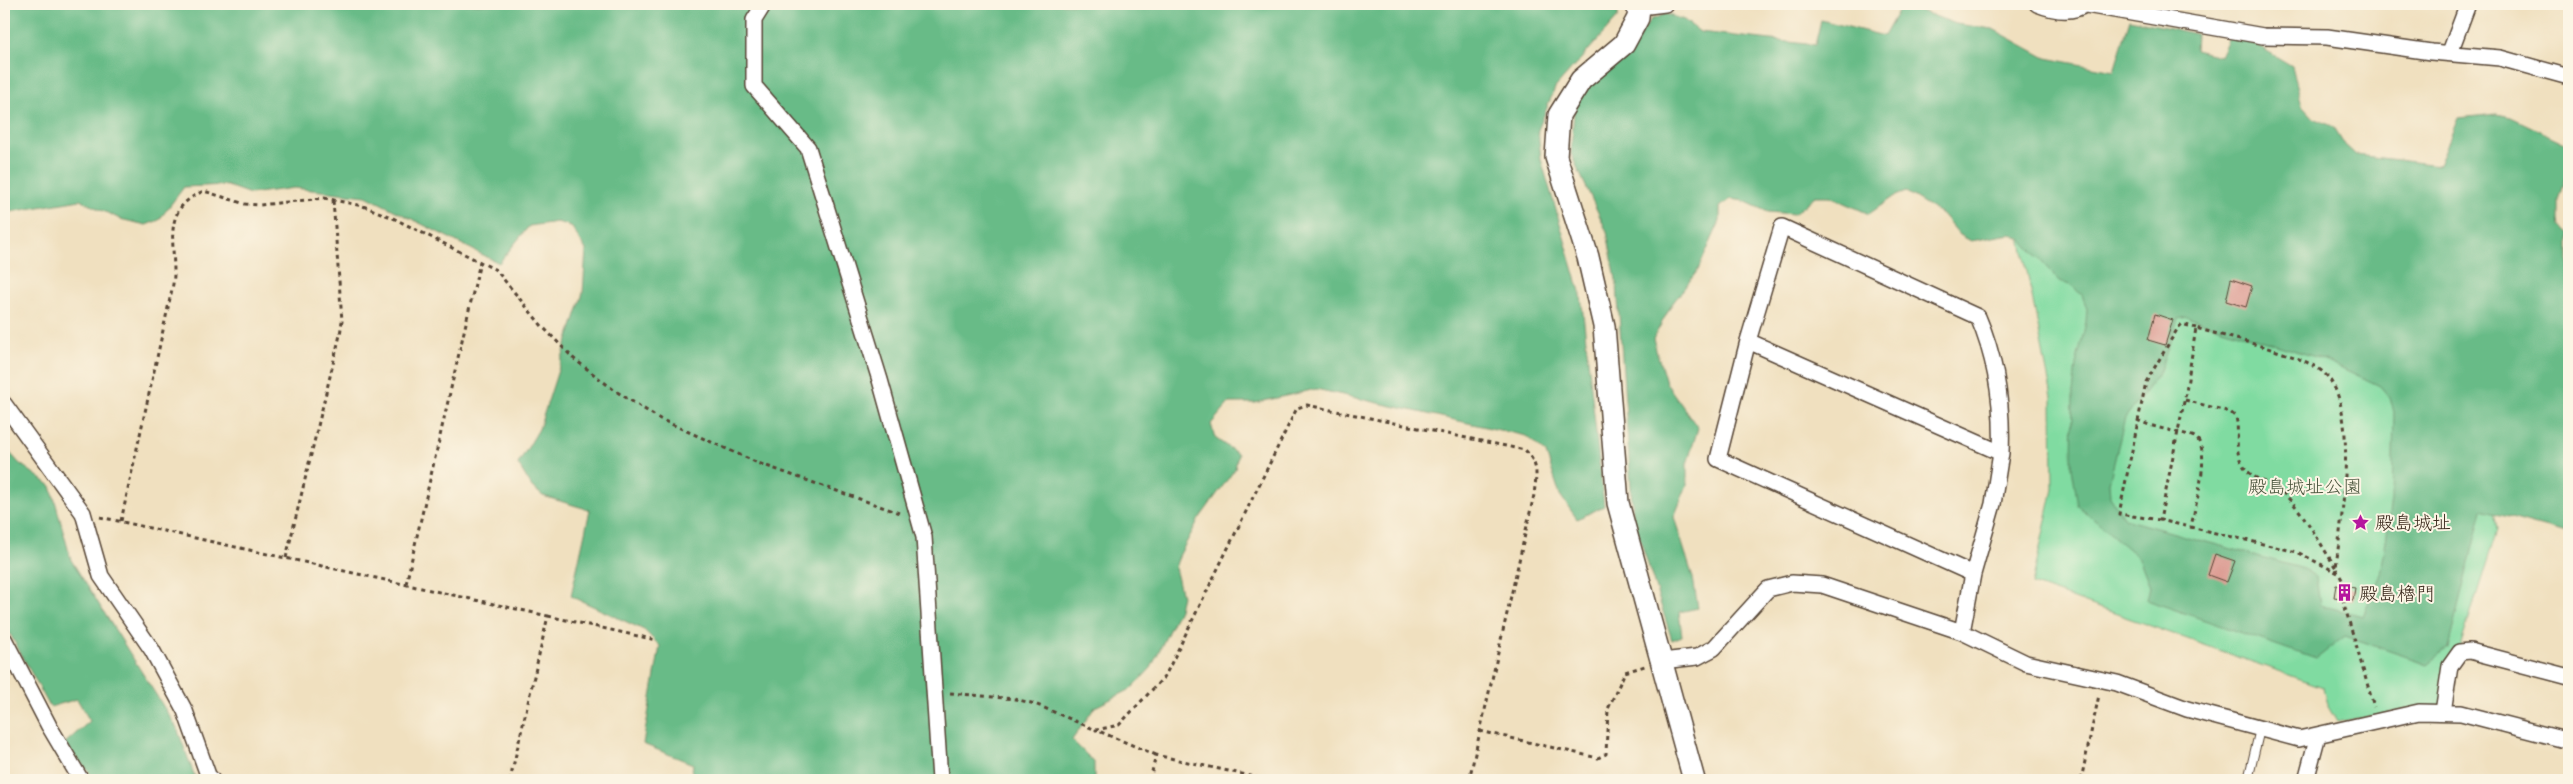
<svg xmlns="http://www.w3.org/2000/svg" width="2573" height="784" viewBox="0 0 2573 784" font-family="'Patrick Hand','Klee One',sans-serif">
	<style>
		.green { fill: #80dba1; stroke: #5e8260 }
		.forest { fill: #68bb87; stroke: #527252; fill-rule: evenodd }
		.building { fill: #d9938a }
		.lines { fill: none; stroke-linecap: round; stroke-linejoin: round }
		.lane-casing { stroke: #564536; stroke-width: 10 }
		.street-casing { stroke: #564536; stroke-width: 18 }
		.secondary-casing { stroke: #564536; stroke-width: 24 }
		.path { stroke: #564536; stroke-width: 3; stroke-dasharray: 4 4; stroke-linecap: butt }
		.lane { stroke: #fff; stroke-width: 8 }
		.street { stroke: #fff; stroke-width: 15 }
		.secondary { stroke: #fff; stroke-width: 21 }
		.labels { text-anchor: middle; stroke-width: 4; stroke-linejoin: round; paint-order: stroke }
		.park-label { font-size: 19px; fill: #4c563f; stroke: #fcf5e5 }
		.poi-label { font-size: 19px; fill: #3b2a1e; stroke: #fcf5e5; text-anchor: start }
	</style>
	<rect width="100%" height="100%" fill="#fcf5e5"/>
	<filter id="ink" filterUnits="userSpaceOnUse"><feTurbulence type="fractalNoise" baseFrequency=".02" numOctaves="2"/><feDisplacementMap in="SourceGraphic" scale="10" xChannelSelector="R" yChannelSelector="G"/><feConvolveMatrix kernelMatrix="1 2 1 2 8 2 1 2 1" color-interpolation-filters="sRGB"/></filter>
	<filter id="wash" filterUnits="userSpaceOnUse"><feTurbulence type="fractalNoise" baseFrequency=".0096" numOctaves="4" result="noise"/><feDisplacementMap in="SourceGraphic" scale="20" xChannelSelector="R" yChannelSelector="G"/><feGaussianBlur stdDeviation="1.12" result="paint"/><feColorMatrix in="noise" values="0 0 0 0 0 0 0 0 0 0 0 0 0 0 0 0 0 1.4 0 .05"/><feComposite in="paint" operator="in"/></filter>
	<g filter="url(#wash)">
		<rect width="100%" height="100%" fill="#f0e0bf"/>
		<!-- green -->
		<path class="green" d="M2016 216 2470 345 2497 530 2441 707 2416 708 2337 722 2327 705 2323 687 2032 584 2053 489 2052 397Z"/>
		<!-- forest -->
		<path class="forest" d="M4 4H1618V17L1555 88 1538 130 1541 159 1581 295 1604 506 1577 519 1560 495 1546 453 1526 436 1316 389 1255 403H1229L1211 424 1215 438 1238 454 1235 469 1199 519 1179 556 1175 568 1182 596 1179 609 1151 668 1131 689 1095 707 1072 740 1094 762V780H691L693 764 643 744 660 646 644 630 571 596 590 510 543 496 532 487 518 464 539 429 583 293 586 250 571 226 557 222 529 226 499 263 366 196 294 188 250 194 225 185 184 187 159 220 146 225 120 219 80 200 4 213Z
			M1902 4 1956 24 1993 29 2046 58 2114 71 2130 19 2196 34 2195 50 2220 56 2230 35 2257 45 2292 66 2302 105 2314 118 2334 127 2345 145 2356 155 2439 165 2458 118 2497 114 2511 117 2569 145V168L2559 200V220L2560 227 2569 235V534L2482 510 2448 648 2428 664 2345 636 2316 659 2147 600 2150 586 2139 558 2078 506 2072 467 2073 393 2076 365 2086 322 2087 309 2082 295 2072 286 2059 281 2022 240 2010 234 1971 241 1960 235 1942 214 1906 192 1893 197 1869 214 1830 196H1815L1794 214 1768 212 1744 201 1731 199 1720 207V221L1698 270 1672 304 1653 339 1666 383 1698 428 1687 464V485L1674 517 1693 578 1698 608 1679 612 1682 636 1672 640 1633 517 1617 285 1607 232 1571 154 1574 110 1583 89 1635 44 1650 20 1665 14 1684 20 1700 32 1815 45 1821 20 1884 36ZM2186 317 2325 360 2380 386 2390 398 2394 412 2392 500 2381 574 2363 616 2320 605 2316 577 2304 569 2131 521 2125 518 2110 497 2109 483 2125 418 2159 373 2178 319Z
			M4 446 19 463 51 486 71 560 177 728 196 780H96L64 744 90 721 77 699 50 707 4 623Z"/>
		<g id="blocks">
			<!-- building -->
			<path class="building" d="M2231 279 2252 286 2246 307 2226 301Z
				M2155 314 2173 320 2165 345 2148 340Z
				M2215 554 2235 561 2227 582 2208 575Z
				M2336 585 2355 588 2353 600 2334 597Z"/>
		</g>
	</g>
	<g filter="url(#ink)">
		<use href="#blocks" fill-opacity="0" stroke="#564536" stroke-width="1"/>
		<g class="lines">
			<defs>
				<path id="lane" d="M2248 780 2260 729"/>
				<path id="street" d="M764 4 754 20V86L808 148 880 380 924 537 940 780
					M2037 4C2052 10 2072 14 2086 4
					M2086 5 2263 36 2327 37 2431 52 2500 58 2569 77
					M1640 7 1665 4
					M2450 52 2468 4
					M1748 341 2001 453C2003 407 1996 359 1978 317L1782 227 1748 341 1718 459 1973 574
					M4 404 83 513 101 576 152 650 185 711 208 775 212 780
					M1962 632 1973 574 1993 504 2001 453
					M4 639 49 726 81 780
					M1662 661 1697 657 1714 648 1768 589 1792 583 1822 585 1962 632 2026 663 2117 683 2187 709 2299 739 2419 712 2461 713 2569 741
					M2443 712 2450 666 2460 652 2470 651 2569 677
					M2306 780 2318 735"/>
				<path id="secondary" d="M1639 4 1638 18 1624 44 1581 80 1559 115 1556 157 1588 257 1604 326 1618 503 1694 780"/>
			</defs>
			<!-- lane casing -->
			<use href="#lane" class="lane-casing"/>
			<!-- street casing -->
			<use href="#street" class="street-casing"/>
			<!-- secondary casing -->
			<use href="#secondary" class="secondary-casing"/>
			<!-- path -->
			<path class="path" d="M2185 400 2230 412 2236 417C2240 433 2233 450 2243 465 2252 481 2271 482 2283 493 2305 513 2320 544 2336 568
				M2137 420C2156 429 2173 430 2192 436 2215 443 2194 509 2191 527
				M100 517 548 616 510 780
				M2160 520 2119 514 2146 382 2178 328 2182 324 2196 328
				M121 521 169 303C171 293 174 283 174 273 174 237 163 208 204 191L245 204 260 205 324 198 363 206 391 217 496 270 542 326 573 358 614 390 660 419 758 463 902 514
				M286 558 340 335 342 321 333 200
				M2338 573 2297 552 2160 520 2186 392 2196 328C2225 337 2304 354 2324 373 2361 407 2340 522 2336 569L2344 583V604L2374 707
				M406 584 480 262
				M548 616 656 640
				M950 693 1015 699 1035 704 1096 730
				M1480 731 1598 758 1606 754 1608 709 1625 672 1645 666
				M1156 755 1096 730 1119 725 1165 676 1297 408 1307 405 1525 450C1540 466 1536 475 1534 495L1469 780
				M1150 780 1156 755 1269 780
				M2081 780 2099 695"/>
			<!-- lane -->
			<use href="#lane" class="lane"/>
			<!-- street -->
			<use href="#street" class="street"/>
			<!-- secondary -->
			<use href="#secondary" class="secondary"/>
		</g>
	</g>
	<!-- icons -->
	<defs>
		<symbol id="sight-bare" viewBox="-9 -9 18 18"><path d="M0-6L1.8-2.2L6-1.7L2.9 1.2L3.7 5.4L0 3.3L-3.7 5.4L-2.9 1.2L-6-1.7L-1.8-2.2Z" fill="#b5179e" stroke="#fcf5e5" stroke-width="2.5" paint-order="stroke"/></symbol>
		<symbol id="building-bare" viewBox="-9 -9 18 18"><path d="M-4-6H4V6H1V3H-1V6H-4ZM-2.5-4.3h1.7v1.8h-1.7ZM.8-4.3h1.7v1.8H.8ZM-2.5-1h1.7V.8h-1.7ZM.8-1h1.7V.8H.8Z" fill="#b5179e" stroke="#fcf5e5" stroke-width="2.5" paint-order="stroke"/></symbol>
	</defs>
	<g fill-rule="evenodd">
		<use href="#sight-bare" x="2348" y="510" width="25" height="25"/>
		<use href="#building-bare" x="2332" y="580" width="25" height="25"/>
	</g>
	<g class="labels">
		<!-- park labels -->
		<g class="park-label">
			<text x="2305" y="493">殿島城址公園</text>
		</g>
		<!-- poi labels -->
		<g class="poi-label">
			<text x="2375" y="529">殿島城址</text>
			<text x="2359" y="600">殿島櫓門</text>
		</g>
	</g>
	<!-- margin -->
	<rect width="2573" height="784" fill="none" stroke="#fcf5e5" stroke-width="20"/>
</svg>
